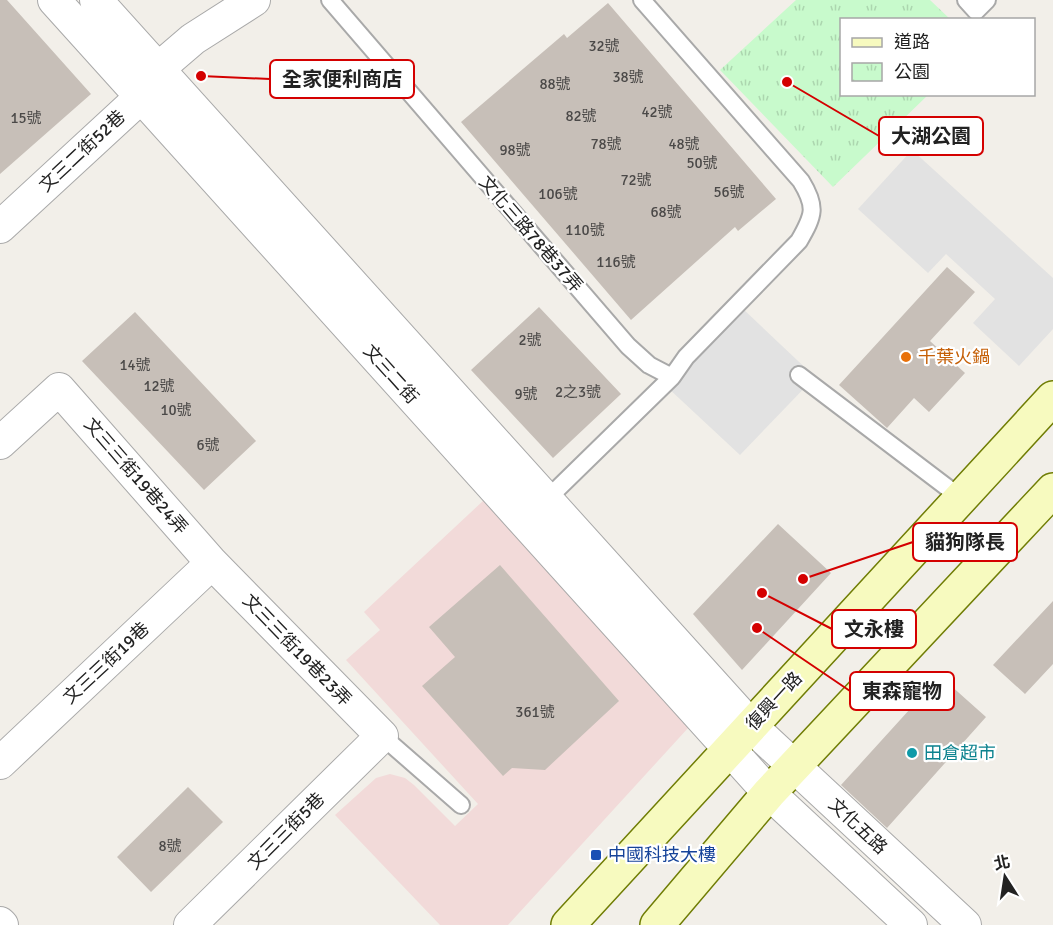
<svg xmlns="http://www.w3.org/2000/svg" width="1053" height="925" viewBox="0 0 1053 925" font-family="Signika,'Noto Sans TC',sans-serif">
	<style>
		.commercial { fill: #f2dad9 }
		.park { fill: url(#park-tufts) }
		.parking { fill: #e2e2e2 }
		.building { fill: #c7bfb8 }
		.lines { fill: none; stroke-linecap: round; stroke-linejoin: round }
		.service-casing { stroke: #a9a9a9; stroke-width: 20 }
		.minor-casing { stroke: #a9a9a9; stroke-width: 34 }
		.secondary-casing { stroke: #707d05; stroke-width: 36 }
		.service { stroke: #fff; stroke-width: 16 }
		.minor { stroke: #fff; stroke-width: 32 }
		.secondary { stroke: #f7fabf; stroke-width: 33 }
		.food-dot { fill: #e8710a; stroke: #fff; stroke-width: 2 }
		.culture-dot { fill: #0f9aa8; stroke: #fff; stroke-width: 2 }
		.transit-dot { fill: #1a4fb4; stroke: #fff; stroke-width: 2 }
		.labels { text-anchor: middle; stroke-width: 4.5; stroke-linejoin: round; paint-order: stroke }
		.number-label { font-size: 15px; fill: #4b4948 }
		.street-label { font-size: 18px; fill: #222; stroke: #fff }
		.food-label { font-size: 18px; fill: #c56008; stroke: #fff; text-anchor: start }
		.culture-label { font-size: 18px; fill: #0d838f; stroke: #fff; text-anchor: start }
		.transit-label { font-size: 18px; fill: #164399; stroke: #fff; text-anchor: start }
		.leader { fill: none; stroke: #d40000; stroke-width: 2 }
		.callout-dot { fill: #d40000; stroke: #fff; stroke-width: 2 }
		.callout { fill: #fff; stroke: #d40000; stroke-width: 2 }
		.callout-label { font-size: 20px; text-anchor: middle; font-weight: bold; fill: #222 }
	</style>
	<defs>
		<pattern id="park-tufts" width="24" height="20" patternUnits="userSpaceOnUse" patternTransform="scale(1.5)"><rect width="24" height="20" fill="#c8facc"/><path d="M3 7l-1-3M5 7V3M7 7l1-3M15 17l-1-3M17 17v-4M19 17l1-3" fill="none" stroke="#acd6af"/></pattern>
	</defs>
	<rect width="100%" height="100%" fill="#f2efe9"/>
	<!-- commercial -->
	<path class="commercial" d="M484 500 689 727 508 925H440L335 815 376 778 390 774 405 778 414 785 455 826 478 804 346 660 380 630 364 612Z"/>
	<!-- park -->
	<path class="park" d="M796 0H930L950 19 842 20V94L928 95 833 187 720 70Z"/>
	<!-- parking -->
	<path class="parking" d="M912 150 1053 278V329L1019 366 973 323 995 299 946 254 928 273 858 209Z
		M742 308 815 377 740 455 667 387Z"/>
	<!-- building -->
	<path class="building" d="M0 0H7L91 94 0 174Z
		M608 3 776 199 738 231 735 227 631 320 461 122 564 34 567 38Z
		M947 267 975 292 930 341 965 373 929 412 914 398 887 428 839 385Z
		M539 307 621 394 553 458 471 370Z
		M135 312 256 441 204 490 82 361Z
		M778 524 831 573 742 670 693 614Z
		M500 565 619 701 545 770 512 768 503 776 422 686 455 657 429 627Z
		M1053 601V664L1025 694 993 665Z
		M940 676 986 717 887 828 841 785Z
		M188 787 223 822 151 892 117 857Z"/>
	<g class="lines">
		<defs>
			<path id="service" d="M330 0 628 346 649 365 672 377 686 357 799 241C814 215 817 207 801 181L642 0
				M966 0 976 11 987 0
				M799 375 961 498
				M542 504 672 377
				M382 736 461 805"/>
			<path id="minor" d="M54 0 769 793 911 925
				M96 0 751 726 965 925
				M0 227 141 97 158 69 193 39 254 0
				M0 443 59 389 212 563 382 736 190 925
				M0 763 212 563
				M0 923 2 925"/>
			<path id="secondary" d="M568 925 1053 398
				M657 925 769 793 1053 490"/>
		</defs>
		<!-- service casing -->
		<use href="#service" class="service-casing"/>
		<!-- minor casing -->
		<use href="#minor" class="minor-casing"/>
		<!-- secondary casing -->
		<use href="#secondary" class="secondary-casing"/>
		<!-- service -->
		<use href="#service" class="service"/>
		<!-- minor -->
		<use href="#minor" class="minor"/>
		<!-- secondary -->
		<use href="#secondary" class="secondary"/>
	</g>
	<!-- markers -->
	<circle class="food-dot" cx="906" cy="357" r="6"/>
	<circle class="culture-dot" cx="912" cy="753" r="6"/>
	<rect class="transit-dot" x="590" y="849" width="12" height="12" rx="3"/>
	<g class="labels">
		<!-- number labels -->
		<g class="number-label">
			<text x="604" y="51">32號</text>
			<text x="628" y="82">38號</text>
			<text x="555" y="89">88號</text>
			<text x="657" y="117">42號</text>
			<text x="581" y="121">82號</text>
			<text x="26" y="123">15號</text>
			<text x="606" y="149">78號</text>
			<text x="684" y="149">48號</text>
			<text x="515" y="155">98號</text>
			<text x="702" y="168">50號</text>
			<text x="636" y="185">72號</text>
			<text x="729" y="197">56號</text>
			<text x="558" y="199">106號</text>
			<text x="666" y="217">68號</text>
			<text x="585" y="235">110號</text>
			<text x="616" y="267">116號</text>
			<text x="530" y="345">2號</text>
			<text x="135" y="370">14號</text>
			<text x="159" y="391">12號</text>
			<text x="578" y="397">2之3號</text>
			<text x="526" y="399">9號</text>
			<text x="176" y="415">10號</text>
			<text x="208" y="450">6號</text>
			<text x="535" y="717">361號</text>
			<text x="170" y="851">8號</text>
		</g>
		<!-- street labels -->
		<g class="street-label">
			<text transform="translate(82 151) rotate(-43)" y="6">文三二街52巷</text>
			<text transform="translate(531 234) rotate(49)" y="6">文化三路78巷37弄</text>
			<text transform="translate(391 374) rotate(48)" y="6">文三二街</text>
			<text transform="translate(136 476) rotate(49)" y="6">文三三街19巷24弄</text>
			<text transform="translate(297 650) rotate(46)" y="6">文三三街19巷23弄</text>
			<text transform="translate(106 663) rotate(-43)" y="6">文三三街19巷</text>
			<text transform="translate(774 701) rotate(-47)" y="6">復興一路</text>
			<text transform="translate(858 826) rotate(43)" y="6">文化五路</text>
			<text transform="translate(286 831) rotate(-45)" y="6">文三三街5巷</text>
		</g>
		<!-- food labels -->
		<g class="food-label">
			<text x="918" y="363">千葉火鍋</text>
		</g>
		<!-- culture labels -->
		<g class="culture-label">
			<text x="924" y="759">田倉超市</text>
		</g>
		<!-- transit labels -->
		<g class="transit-label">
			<text x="608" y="861">中國科技大樓</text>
		</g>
	</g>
	<!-- callouts -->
	<path class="leader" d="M201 76L270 79M787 82L879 136M803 579L913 542M762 593L832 629M757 628L850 691"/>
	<g class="callout-dot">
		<circle cx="201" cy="76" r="6"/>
		<circle cx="787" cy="82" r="6"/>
		<circle cx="803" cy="579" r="6"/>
		<circle cx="762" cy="593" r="6"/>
		<circle cx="757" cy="628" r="6"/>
	</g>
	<g class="callout">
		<rect x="270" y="60" width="144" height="38" rx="6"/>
		<rect x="879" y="117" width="104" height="38" rx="6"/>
		<rect x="913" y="523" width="104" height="38" rx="6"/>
		<rect x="832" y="610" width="84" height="38" rx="6"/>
		<rect x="850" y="672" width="104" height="38" rx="6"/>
	</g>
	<g class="callout-label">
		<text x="342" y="86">全家便利商店</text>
		<text x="931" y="143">大湖公園</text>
		<text x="965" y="549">貓狗隊長</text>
		<text x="874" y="636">文永樓</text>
		<text x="902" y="698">東森寵物</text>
	</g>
	<!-- legend -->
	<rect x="840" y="18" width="195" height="78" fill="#ffffff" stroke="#a7a7a7" stroke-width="1.5"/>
	<rect x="852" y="38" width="30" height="9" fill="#f7fabf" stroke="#a7a7a7" stroke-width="1.5"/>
	<text x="894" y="48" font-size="18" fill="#222222">道路</text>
	<rect x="852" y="63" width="30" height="18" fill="url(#park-tufts)" stroke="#a7a7a7" stroke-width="1.5"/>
	<text x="894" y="78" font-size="18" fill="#222222">公園</text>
	<!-- north arrow -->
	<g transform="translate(1005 877) rotate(348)" stroke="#ffffff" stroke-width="4.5" paint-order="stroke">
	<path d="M0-4.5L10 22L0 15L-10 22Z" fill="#222222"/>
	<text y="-9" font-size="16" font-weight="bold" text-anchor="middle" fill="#222222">北</text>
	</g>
</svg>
